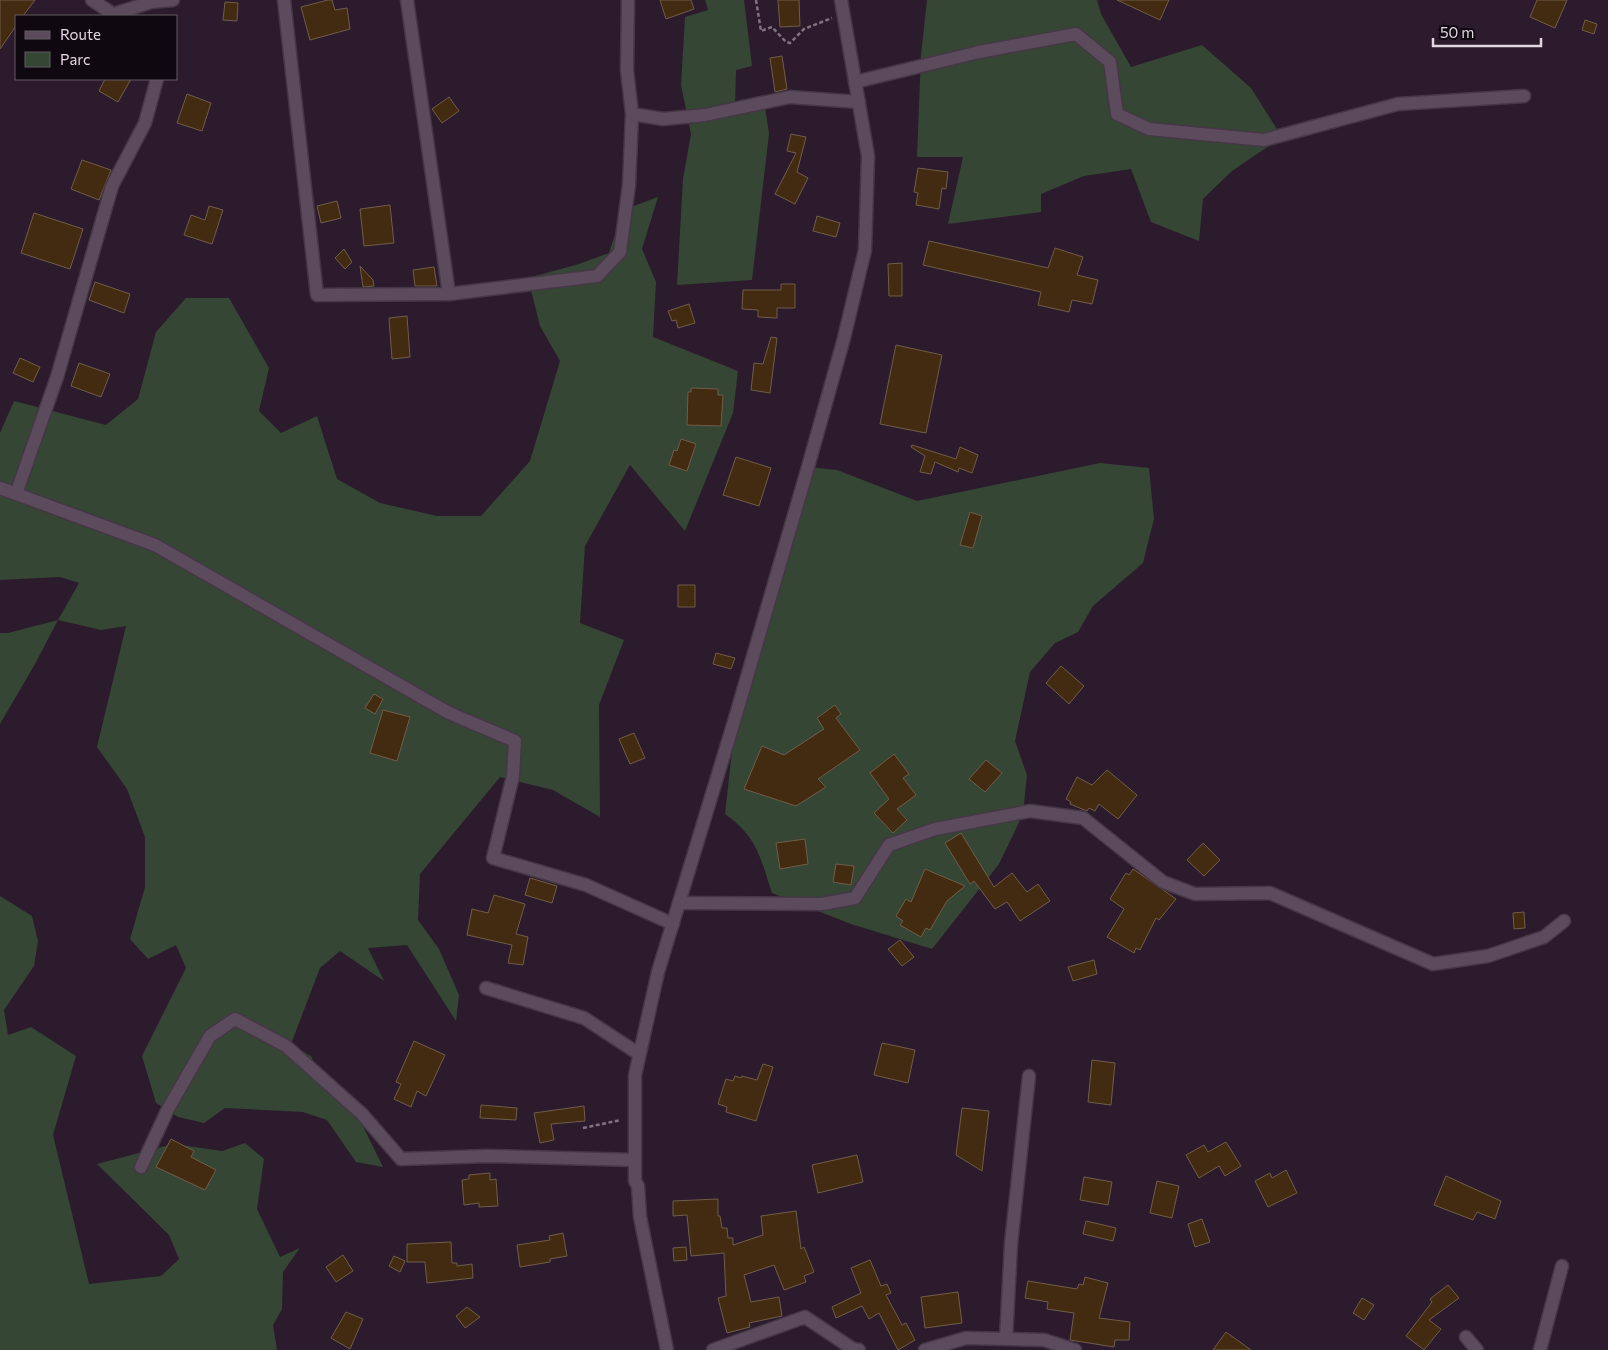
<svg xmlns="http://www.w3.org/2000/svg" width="1608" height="1350" viewBox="0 0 1608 1350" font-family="Commissioner,sans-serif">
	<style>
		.green { fill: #354634 }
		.building { fill: #422b10; stroke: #705d49 }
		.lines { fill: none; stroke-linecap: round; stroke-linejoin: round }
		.minor-casing { stroke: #453745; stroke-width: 15 }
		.tertiary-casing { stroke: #453745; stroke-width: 15 }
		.path { stroke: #817382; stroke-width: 2.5; stroke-dasharray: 4 2.5; stroke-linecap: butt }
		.minor { stroke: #5c4a5d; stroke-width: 12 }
		.tertiary { stroke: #5c4a5d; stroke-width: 12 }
	</style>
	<rect width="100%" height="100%" fill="#2b1b2c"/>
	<!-- green -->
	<path class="green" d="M705 0H744L752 66 736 70 735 106 765 107 769 134 752 280 677 285 683 179 691 134 681 85 685 17 708 10Z
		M927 0H1097L1101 14 1131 67 1202 45 1251 88 1282 137 1232 171 1203 199 1199 241 1151 222 1131 169 1084 176 1041 194V212L948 224 963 157H917L921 55Z
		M658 197 642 249 656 282 653 337 738 371 733 413 685 531 630 465 585 546 580 623 624 640 599 705 600 817 553 790 500 777 420 874 418 920 439 949 459 995 456 1021 407 945 368 948 384 981 340 951 320 968 291 1044 312 1057 316 1082 361 1122 383 1167 356 1162 327 1120 303 1112 225 1108 204 1123 178 1117 156 1103 142 1056 186 968 176 945 148 959 130 939 145 887V837L127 789 97 747 126 626 101 630 58 620 35 664 0 724V633H8L58 620 79 583 60 577 0 580V433L14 401 106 425 138 399 156 332 186 298H229L269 368 259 411 281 433 317 416 337 479 380 503 437 516H481L530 461 560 361 540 326 528 278 579 264 609 253 623 210Z
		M1100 463 1149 468 1154 519 1143 563 1093 606 1078 632 1055 643 1030 672 1015 741 1027 775 1023 814 999 864 932 949 851 924 772 893C760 857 758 838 725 814L736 715 808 467 837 470 917 501Z
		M0 896 32 916 38 941 34 966 4 1010 8 1035 31 1027 76 1056 53 1135 89 1284 161 1276 179 1259 169 1235 97 1164 173 1144 222 1151 245 1143 264 1159 257 1209 280 1257 300 1248 283 1272 282 1309 273 1325 277 1350H0Z"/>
	<!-- building -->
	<path class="building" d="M0 0H35L23 16H16V26L0 49Z
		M328 0H332L335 10 347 8 350 29 310 40 301 7Z
		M660 0H691L694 9 666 19Z
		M778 0H799L800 26 780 27Z
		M1117 0H1169L1160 20Z
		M1537 0H1567L1555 28 1530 17Z
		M225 2 238 3 237 21 223 20Z
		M1585 20 1597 24 1594 34 1582 30Z
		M782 56 787 89 775 92 770 58Z
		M105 79H131L118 102 99 91Z
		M187 94 211 103 202 131 177 123Z
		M449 97 459 111 442 123 432 109Z
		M791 134 806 137 797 172 808 178 795 204 775 194 796 153 787 151Z
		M82 160 111 170 99 200 71 189Z
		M918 168 948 172 946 189 942 188 939 209 916 205 918 193 914 192Z
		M337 201 341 218 321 223 317 206Z
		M390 205 394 243 364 246 360 209Z
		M209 206 223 210 212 244 184 235 191 215 205 220Z
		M34 213 83 229 70 269 21 253Z
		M817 216 840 223 836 237 813 231Z
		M929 241 1048 268 1055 248 1083 257 1077 275 1098 280 1092 304 1072 300 1069 312 1038 305 1041 292 923 265Z
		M344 249 352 262 345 269 335 258Z
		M902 263V296H889L888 264Z
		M360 266 373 280 374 286 363 287Z
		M434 267 437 286H415L413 270Z
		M95 282 130 294 124 313 89 300Z
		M781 284H795V308H777V318L758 317V310L742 309 743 290H781Z
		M689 304 695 323 678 328 676 320 672 321 668 311Z
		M407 316 410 357 392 359 389 318Z
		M771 337 777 338 770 393 751 390 754 363 763 364Z
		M896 345 942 355 926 433 880 424Z
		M20 358 40 367 33 382 13 373Z
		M79 363 110 374 101 397 71 386Z
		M691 388 718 389V395H723L721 426 687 425 688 392H691Z
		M681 439 696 444 687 471 669 465 674 450 677 451Z
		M912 445 956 459 960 447 978 455 972 473 959 468 958 472 935 462 931 474 920 472 925 456 911 447Z
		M736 457 771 468 759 506 723 495Z
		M970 512 982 516 973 548 960 545Z
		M678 585H695V607H678Z
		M716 653 735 658 731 669 713 664Z
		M1061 666 1084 686 1069 704 1046 683Z
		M374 694 383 699 375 714 365 708Z
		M835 705 841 714 836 718 860 750 818 779 826 787 796 806 744 789 762 746 784 755 824 729 817 718Z
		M383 710 410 717 397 761 370 753Z
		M634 733 645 758 630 764 619 739Z
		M894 754 909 774 903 778 916 795 897 809 907 820 893 833 874 813 889 799 870 773Z
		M986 760 1002 773 985 792 969 779Z
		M1107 770 1137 795 1118 819 1099 804 1095 811 1089 808 1087 811 1070 804 1071 802 1066 799 1077 777 1092 785Z
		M961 833 994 887 1012 873 1027 892 1038 884 1050 901 1020 921 1007 902 995 909 974 881 970 884 945 843Z
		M805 839 808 864 780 869 776 843Z
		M1203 843 1220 860 1204 876 1187 860Z
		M836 864 854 866 851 885 833 882Z
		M925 869 965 886 947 901 930 930 926 928 921 937 900 925 903 921 896 916 906 899 911 902Z
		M1133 869 1176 899 1159 920 1156 918 1140 950 1136 948 1134 953 1107 937 1124 909 1110 899 1126 873 1129 875Z
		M530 878 557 886 552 903 525 895Z
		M494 895 525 904 516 934 528 937 523 965 508 963 512 945 467 935 472 909 488 913Z
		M1524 912 1525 928 1514 929 1513 913Z
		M900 940 914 957 902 966 888 949Z
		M1094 960 1097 974 1073 981 1068 967Z
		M414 1041 445 1055 426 1096 417 1091 411 1107 394 1099 401 1084 396 1082Z
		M882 1043 915 1050 908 1083 874 1075Z
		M1092 1060 1115 1063 1111 1105 1088 1102Z
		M763 1064 773 1067 756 1121 726 1112 727 1107 718 1104 726 1079 733 1081 735 1076 741 1078 742 1076 757 1080Z
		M481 1105 517 1108 516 1120 480 1118Z
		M584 1106 585 1121 551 1124 554 1140 540 1143 534 1113Z
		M962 1108 989 1111 982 1171 956 1155Z
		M171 1139 194 1151 191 1157 216 1170 205 1190 156 1167Z
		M1226 1142 1241 1166 1225 1176 1219 1166 1199 1178 1186 1155 1204 1145 1208 1152Z
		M857 1155 863 1182 818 1193 812 1165Z
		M1286 1170 1297 1193 1268 1207 1255 1181 1270 1173 1272 1178Z
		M490 1173V1180L496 1179 498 1206 479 1207V1203L464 1205 462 1180 469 1179V1175Z
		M1446 1176 1501 1201 1495 1219 1477 1212 1473 1220 1434 1205Z
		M1084 1177 1112 1182 1108 1205 1080 1200Z
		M1157 1181 1179 1186 1172 1218 1150 1213Z
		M718 1199V1216H720L722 1228H727L728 1238H733V1245L763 1235 761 1216 796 1211 801 1249 804 1247 814 1272 804 1276 806 1282 784 1290 774 1265 744 1275 751 1302 779 1297 782 1316 749 1323 750 1327 727 1333 718 1298 726 1296 724 1253 691 1256 687 1215 673 1216V1201Z
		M1202 1219 1210 1242 1195 1247 1188 1224Z
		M1086 1221 1116 1228 1113 1241 1083 1234Z
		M563 1233 567 1256 550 1259V1262L520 1267 517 1245 550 1240 549 1236Z
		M451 1242 452 1263H457V1266L472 1264 473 1278 427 1283 425 1262H407V1244Z
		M686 1247 687 1260 674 1261 673 1248Z
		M343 1255 353 1271 336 1282 326 1267Z
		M394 1256 405 1261 400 1272 389 1266Z
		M870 1260 881 1286 887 1284 891 1293 886 1295 902 1325 906 1323 915 1340 898 1350 879 1313 869 1319 862 1306 836 1318 832 1307 861 1293 851 1268Z
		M1085 1277 1108 1283 1099 1318 1130 1322 1129 1340H1115L1114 1347 1070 1340 1074 1313 1047 1309 1048 1302 1025 1298 1028 1281 1077 1289 1079 1284 1083 1285Z
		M1448 1285 1459 1298 1429 1320 1441 1329 1424 1350 1406 1336 1432 1302 1430 1299Z
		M958 1292 962 1323 925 1328 921 1297Z
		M1362 1298 1374 1305 1364 1320 1353 1313Z
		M467 1307 480 1317 465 1328 456 1316Z
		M346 1312 363 1319 350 1349 331 1338Z
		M1226 1332 1251 1350H1213Z"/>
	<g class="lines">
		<defs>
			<path id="minor" d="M92 0 116 16
				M284 0 317 295 449 294 597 276 620 252 629 185 632 114
				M407 0 449 294
				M628 0 627 70 632 114 663 119 705 115 790 97 859 102
				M114 14 151 2 173 0
				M855 82 979 52 1076 34 1110 62 1117 114 1149 129 1264 140 1398 104 1524 96
				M0 488 155 545 449 713 515 741 513 776 493 858 586 885 673 924
				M16 494 57 377 112 186 145 123 157 79
				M679 903 822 904 855 898 889 845 935 829 1030 811 1083 818 1163 882 1195 894 1270 893 1433 964 1488 956 1544 937 1564 921
				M486 988 584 1018 639 1054
				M141 1167 168 1109 210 1036 235 1019 286 1046 362 1114 401 1159 487 1156 635 1160
				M1466 1337 1477 1350
				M1006 1339 1011 1244 1029 1076
				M713 1350 805 1317 853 1349 859 1350
				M925 1350 966 1338 1044 1340 1075 1350
				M1540 1350 1562 1266"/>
			<path id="tertiary" d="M667 1350 640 1217 638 1186 635 1181V1075L658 972 736 715 808 467 844 338 865 250 868 156 841 0"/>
		</defs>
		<!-- minor casing -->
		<use href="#minor" class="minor-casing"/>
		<!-- tertiary casing -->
		<use href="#tertiary" class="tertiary-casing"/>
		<!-- path -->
		<path class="path" d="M756 0 761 31 772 27 786 42 790 43 804 29 832 18
			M583 1128 621 1120"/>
		<!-- minor -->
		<use href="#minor" class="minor"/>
		<!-- tertiary -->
		<use href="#tertiary" class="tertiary"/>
	</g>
	<!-- legend -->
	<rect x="15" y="15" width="162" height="65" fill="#0f0810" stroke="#635a64"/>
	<rect x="25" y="31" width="25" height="8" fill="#5c4a5d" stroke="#635a64"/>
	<text x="60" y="40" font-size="15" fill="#e2d6e2">Route</text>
	<rect x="25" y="52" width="25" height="15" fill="#354634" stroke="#635a64"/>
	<text x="60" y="65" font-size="15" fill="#e2d6e2">Parc</text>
	<!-- scale -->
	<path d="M1433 38v8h108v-8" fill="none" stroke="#e2d6e2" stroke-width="2.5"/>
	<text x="1440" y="38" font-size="15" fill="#e2d6e2" stroke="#0f0810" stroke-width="4" paint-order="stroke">50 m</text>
</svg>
